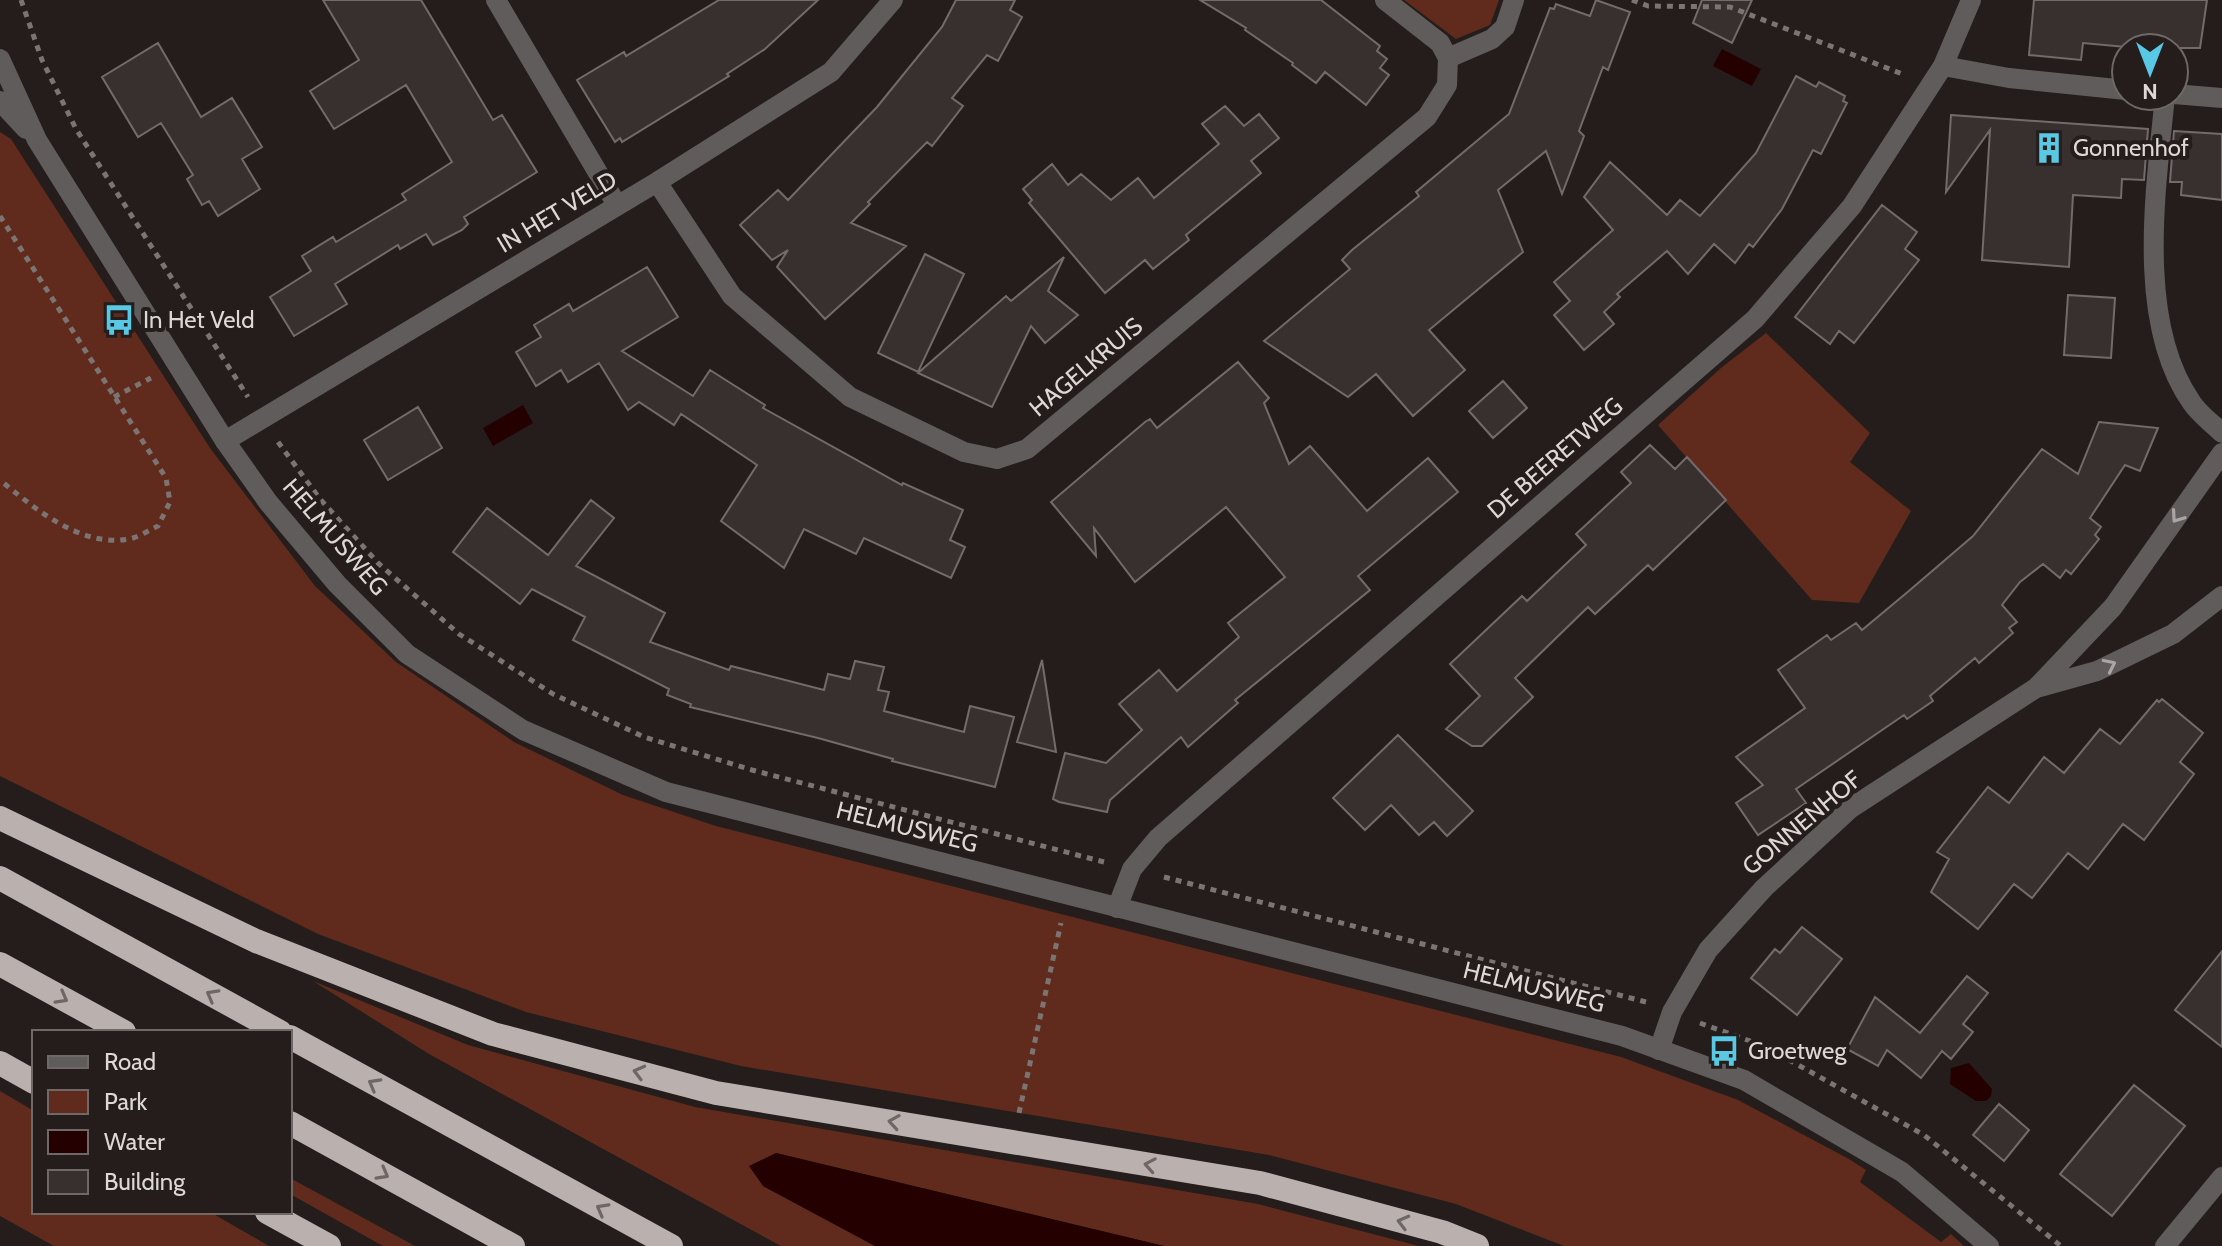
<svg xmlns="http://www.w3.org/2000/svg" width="2222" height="1246" viewBox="0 0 2222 1246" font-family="Cabin,sans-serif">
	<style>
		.green { fill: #602b1c }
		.water { fill: #240100 }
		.building { fill: #37302e; stroke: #736b69; stroke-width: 2 }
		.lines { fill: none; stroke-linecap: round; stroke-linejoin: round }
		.path { stroke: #7b7473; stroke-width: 5; stroke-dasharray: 6 6; stroke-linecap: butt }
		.minor { stroke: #5f5c5b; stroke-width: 20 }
		.tertiary { stroke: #5f5c5b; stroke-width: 20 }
		.motorway { stroke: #bab1af; stroke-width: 24 }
		.oneway { stroke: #aba6a5 }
		.oneway2 { stroke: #6f6765 }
		.labels { text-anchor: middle; stroke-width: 8; stroke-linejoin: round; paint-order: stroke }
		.poi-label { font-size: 24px; fill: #ddd8d7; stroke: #241d1b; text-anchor: start }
		.street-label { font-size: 24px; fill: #ddd8d7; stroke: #241d1b }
	</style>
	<rect width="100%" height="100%" fill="#241d1b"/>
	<!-- green -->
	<path class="green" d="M1404 0H1499L1490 25 1456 39Z
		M0 132 11 139 210 448 315 586 396 662 514 742 623 795 716 826 1621 1057 1738 1100 1849 1159 1866 1170 1860 1182 1941 1242 1951 1234 1964 1246H1564L1456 1204 1269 1155 741 1066 526 1012 318 934 0 776Z
		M1766 333 1870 433 1850 462 1911 511 1859 603 1812 600 1658 425 1721 368Z
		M313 981 468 1045 695 1107 1258 1204 1419 1246H1164L776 1153 763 1186 875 1246H781L429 1054Z
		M0 1091 34 1111V1212H210L269 1246H54L0 1216Z
		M290 1178 415 1246H383L290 1194Z"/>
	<!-- water -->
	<path class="water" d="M1722 49 1761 69 1752 86 1713 66Z
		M523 405 533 423 493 446 483 428Z
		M1969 1063 1992 1089 1991 1096 1986 1101H1976L1950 1084 1951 1068Z
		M776 1153 1164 1246H875L763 1186 749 1166Z"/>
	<!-- building -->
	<path class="building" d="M323 0H421L493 120 502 115 537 172 464 217 468 224 462 230 433 245 426 234 400 249 398 245 335 284 347 304 294 336 270 297 311 271 302 256 333 237 336 242 406 200 402 194 452 162 406 85 334 129 310 91 359 60Z
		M719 0H818L765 49 727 74 729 76 622 142 620 138 615 142 577 80 624 52 626 56Z
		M956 0H1015L1010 10 1022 17 998 61 987 55 952 98 963 106 932 146 927 142 868 202 870 204 851 223 906 246 825 319 777 267 788 250 772 260 740 225 778 190 788 200 877 107 942 27Z
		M1200 0H1321L1380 46 1377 51 1387 59 1380 68 1389 75 1366 105 1325 72 1316 83 1292 65 1293 63 1245 30 1246 28Z
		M1596 0 1630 12 1608 70 1603 67 1579 131 1584 136 1562 194 1546 151 1498 190 1523 252 1429 330 1465 370 1413 416 1376 374 1348 397 1264 341 1350 269 1342 260 1352 250 1419 196 1416 192 1509 114 1550 8 1554 9 1556 4 1590 16Z
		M1702 0H1752L1732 43 1693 23Z
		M2034 0H2207L2200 48H2137L2083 43 2081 60 2029 55Z
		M158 43 201 117 232 98 262 147 242 159 260 189 218 216 209 201 202 205 187 179 193 175 161 123 138 137 102 77Z
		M1796 76 1816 87 1819 82 1845 96 1843 101 1847 103 1821 154 1813 150 1782 209 1753 247 1749 244 1735 263 1714 244 1688 274 1667 251 1617 294 1620 297 1604 312 1614 324 1584 350 1554 315 1570 301 1554 282 1613 230 1584 197 1610 162 1667 215 1680 200 1700 216 1756 153Z
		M1225 106 1244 126 1259 114 1279 138 1251 161 1261 173 1186 235 1189 240 1153 269 1145 260 1105 293 1029 203 1032 200 1023 189 1052 164 1068 185 1081 174 1111 200 1138 178 1154 198 1219 144 1202 124Z
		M1951 115 2148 129 2144 180 2122 179 2121 198 2073 195 2069 267 1982 260 1990 130 1946 192Z
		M2174 131 2222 134V200L2181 195 2182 182H2170Z
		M1882 205 1917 232 1905 249 1919 260 1854 343 1839 331 1830 344 1795 317Z
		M925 254 964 274 918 372 878 353Z
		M1064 257 1048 291 1078 315 1045 343 1031 326 992 407 918 373 1006 296 1011 301Z
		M647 267 678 317 622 351 693 396 710 370 765 405 763 408 902 485 903 483 963 510 950 540 965 547 951 578 864 538 856 554 804 529 784 568 721 521 757 465 681 414 674 425 639 402 628 410 599 363 568 382 561 370 536 386 516 352 541 337 534 325 569 304 573 311Z
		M2068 295 2115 298 2111 358 2064 355Z
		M1238 362 1269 398 1264 403 1289 464 1310 446 1367 511 1428 458 1458 492 1358 576 1370 590 1235 700 1238 703 1188 747 1181 737 1110 800 1107 812 1059 802 1053 799 1065 753 1106 763 1142 730 1119 704 1159 670 1177 691 1239 637 1228 623 1285 577 1226 507 1135 582 1094 528 1096 556 1051 502 1145 422 1150 419 1157 428Z
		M1503 381 1527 408 1493 438 1469 411Z
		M418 407 442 448 388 480 364 440Z
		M2099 422 2158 428 2140 471 2125 465 2090 518 2101 527 2095 535 2099 539 2071 574 2066 570 2060 578 2043 564 2020 582 2002 605 2017 622 2009 628 2013 633 1979 663 1975 658 1930 696 1933 701 1907 719 1904 715 1796 789 1806 803 1758 835 1736 803 1763 785 1736 757 1805 708 1778 670 1827 635 1831 640 1856 623 1862 630 1910 590 1973 536 2042 449 2078 474Z
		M1650 445 1675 469 1687 457 1726 500 1653 570 1648 565 1595 614 1588 607 1515 678 1533 697 1482 746H1472L1446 729 1480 696 1450 664 1522 596 1527 601 1586 545 1576 534 1631 483 1621 472Z
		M591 500 614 518 576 566 665 613 650 642 729 670 731 666 824 690 828 674 850 679 855 661 884 667 878 690 889 692 884 711 964 732 970 706 1014 717 995 787 892 761 893 759 818 738 690 707 691 704 667 695 669 689 573 640 585 617 532 589 520 604 453 552 487 508 548 555Z
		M1042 660 1056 752 1017 742Z
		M2162 699 2203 733 2180 762 2194 774 2144 840 2123 824 2088 869 2068 853 2032 898 2014 884 1978 929 1931 892 1949 859 1937 852 1988 787 2009 803 2044 757 2064 773 2100 729 2120 744 2157 700 2159 702Z
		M1398 735 1473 811 1447 836 1434 822 1419 835 1391 805 1365 830 1333 798Z
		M1802 927 1842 959 1797 1015 1751 978 1775 949 1780 953Z
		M2222 951V1047L2175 1010Z
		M1967 976 1988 993 1963 1024 1973 1032 1951 1059 1942 1051 1921 1078 1887 1050 1878 1066 1847 1049 1875 997 1920 1033Z
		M2134 1085 2185 1126 2112 1216 2060 1174Z
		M1999 1104 2029 1130 2004 1161 1973 1135Z"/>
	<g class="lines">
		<!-- path -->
		<path class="path" d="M21 0 42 60 76 129 248 397
			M1632 0 1648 6 1730 7 1905 75
			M0 216 166 478 170 502 158 526C149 530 139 537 129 539 81 548 34 508 0 480
			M114 397 151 378
			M278 442 320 499 378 563 459 634 553 694 644 737 752 770 1104 862
			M1164 877 1646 1002
			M1700 1023 1764 1046 1924 1135 2061 1246
			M1019 1113 1061 923"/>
		<!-- minor -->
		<path class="minor" d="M496 0 617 205
			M1385 0 1440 43 1448 58
			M1943 66 2009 78 2126 90
			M2174 94 2222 98
			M2165 96C2156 188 2135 323 2192 403 2199 414 2212 423 2222 433
			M657 182 732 296 850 397 964 452 997 459 1027 449 1427 117 1447 85 1448 58 1492 39 1505 27 1514 0
			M225 441 657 182 831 72 893 0
			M2036 688 2097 671 2173 634 2222 596
			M1117 908 1132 869 1158 838 1755 319 1852 206 1943 66 1971 0
			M1659 1050 1672 1012 1708 950 1764 888 1851 808 2036 688 2113 607 2222 453
			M2165 1246 2222 1177"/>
		<!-- tertiary -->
		<path class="tertiary" d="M0 59 37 140 225 441 268 502 337 584 407 654 523 730 666 792 1622 1036 1744 1080 1902 1172 1989 1246
			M0 101 26 129"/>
		<!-- motorway -->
		<path class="motorway" d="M0 818 256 941 493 1034 716 1093 1260 1183 1442 1232 1477 1246
			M0 878 280 1032
			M0 964 124 1032
			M290 1037 671 1246
			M0 1063 34 1082
			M290 1123 513 1246
			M267 1212 329 1246"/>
	</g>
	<!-- one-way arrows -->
	<defs><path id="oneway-chevron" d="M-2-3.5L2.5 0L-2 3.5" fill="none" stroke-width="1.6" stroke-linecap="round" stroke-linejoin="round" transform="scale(2)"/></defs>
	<g class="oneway">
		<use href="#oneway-chevron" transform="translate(2177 517) rotate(125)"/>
		<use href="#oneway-chevron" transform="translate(2110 665) rotate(-26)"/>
	</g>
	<g class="oneway2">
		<use href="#oneway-chevron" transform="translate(212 995) rotate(-151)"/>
		<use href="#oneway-chevron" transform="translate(62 998) rotate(29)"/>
		<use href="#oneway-chevron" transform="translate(639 1072) rotate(-165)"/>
		<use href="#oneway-chevron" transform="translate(374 1084) rotate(-151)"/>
		<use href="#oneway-chevron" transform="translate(894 1122) rotate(-171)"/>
		<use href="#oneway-chevron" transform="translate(1150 1165) rotate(-170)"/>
		<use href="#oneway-chevron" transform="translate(383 1174) rotate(29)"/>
		<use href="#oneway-chevron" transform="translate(602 1209) rotate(-151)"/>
		<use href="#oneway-chevron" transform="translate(1403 1222) rotate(-165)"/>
	</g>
	<!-- icons -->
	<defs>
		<symbol id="building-bare" viewBox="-9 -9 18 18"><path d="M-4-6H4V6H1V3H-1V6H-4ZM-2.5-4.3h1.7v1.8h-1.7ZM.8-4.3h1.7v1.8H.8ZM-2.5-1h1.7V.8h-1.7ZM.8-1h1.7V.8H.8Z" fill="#59c8e4" stroke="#241d1b" stroke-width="2.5" paint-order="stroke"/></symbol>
		<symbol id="bus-bare" viewBox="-9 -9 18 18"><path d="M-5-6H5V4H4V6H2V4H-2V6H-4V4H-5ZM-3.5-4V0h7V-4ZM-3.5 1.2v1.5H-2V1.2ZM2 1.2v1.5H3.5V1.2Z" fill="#59c8e4" stroke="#241d1b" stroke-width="2.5" paint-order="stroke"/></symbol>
	</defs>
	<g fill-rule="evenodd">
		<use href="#building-bare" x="2027" y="126" width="44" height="44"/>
		<use href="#bus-bare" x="97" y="298" width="44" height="44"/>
		<use href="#bus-bare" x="1702" y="1029" width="44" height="44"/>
	</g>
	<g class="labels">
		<!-- poi labels -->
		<g class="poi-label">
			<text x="2073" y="156">Gonnenhof</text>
			<text x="143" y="328">In Het Veld</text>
			<text x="1748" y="1059">Groetweg</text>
		</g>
		<!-- street labels -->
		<g class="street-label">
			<text transform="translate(557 212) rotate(-31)" y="8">IN HET VELD</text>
			<text transform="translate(1086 367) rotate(-40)" y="8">HAGELKRUIS</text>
			<text transform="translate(1555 458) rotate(-41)" y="8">DE BEERETWEG</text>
			<text transform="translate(335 537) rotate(49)" y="8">HELMUSWEG</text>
			<text transform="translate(1802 823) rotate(-40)" y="8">GONNENHOF</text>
			<text transform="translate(907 827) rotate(14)" y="8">HELMUSWEG</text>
			<text transform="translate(1534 987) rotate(14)" y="8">HELMUSWEG</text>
		</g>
	</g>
	<!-- legend -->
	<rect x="32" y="1030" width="260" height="184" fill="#241d1b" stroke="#6e6866" stroke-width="2"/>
	<rect x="48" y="1056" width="40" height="12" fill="#5f5c5b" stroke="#6e6866" stroke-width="2"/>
	<text x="104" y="1070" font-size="24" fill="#ddd8d7">Road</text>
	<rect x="48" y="1090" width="40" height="24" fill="#602b1c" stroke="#6e6866" stroke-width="2"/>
	<text x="104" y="1110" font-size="24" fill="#ddd8d7">Park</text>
	<rect x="48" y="1130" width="40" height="24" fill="#240100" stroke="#6e6866" stroke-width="2"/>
	<text x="104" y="1150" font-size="24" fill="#ddd8d7">Water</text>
	<rect x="48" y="1170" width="40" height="24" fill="#37302e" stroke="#6e6866" stroke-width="2"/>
	<text x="104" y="1190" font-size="24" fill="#ddd8d7">Building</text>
	<!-- north arrow -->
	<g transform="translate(2150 72) rotate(180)"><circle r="38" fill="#241d1b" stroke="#6e6866" stroke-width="2"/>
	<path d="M0-6L14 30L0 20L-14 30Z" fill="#59c8e4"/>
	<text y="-12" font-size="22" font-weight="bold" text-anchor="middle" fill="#ddd8d7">N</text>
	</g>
</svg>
